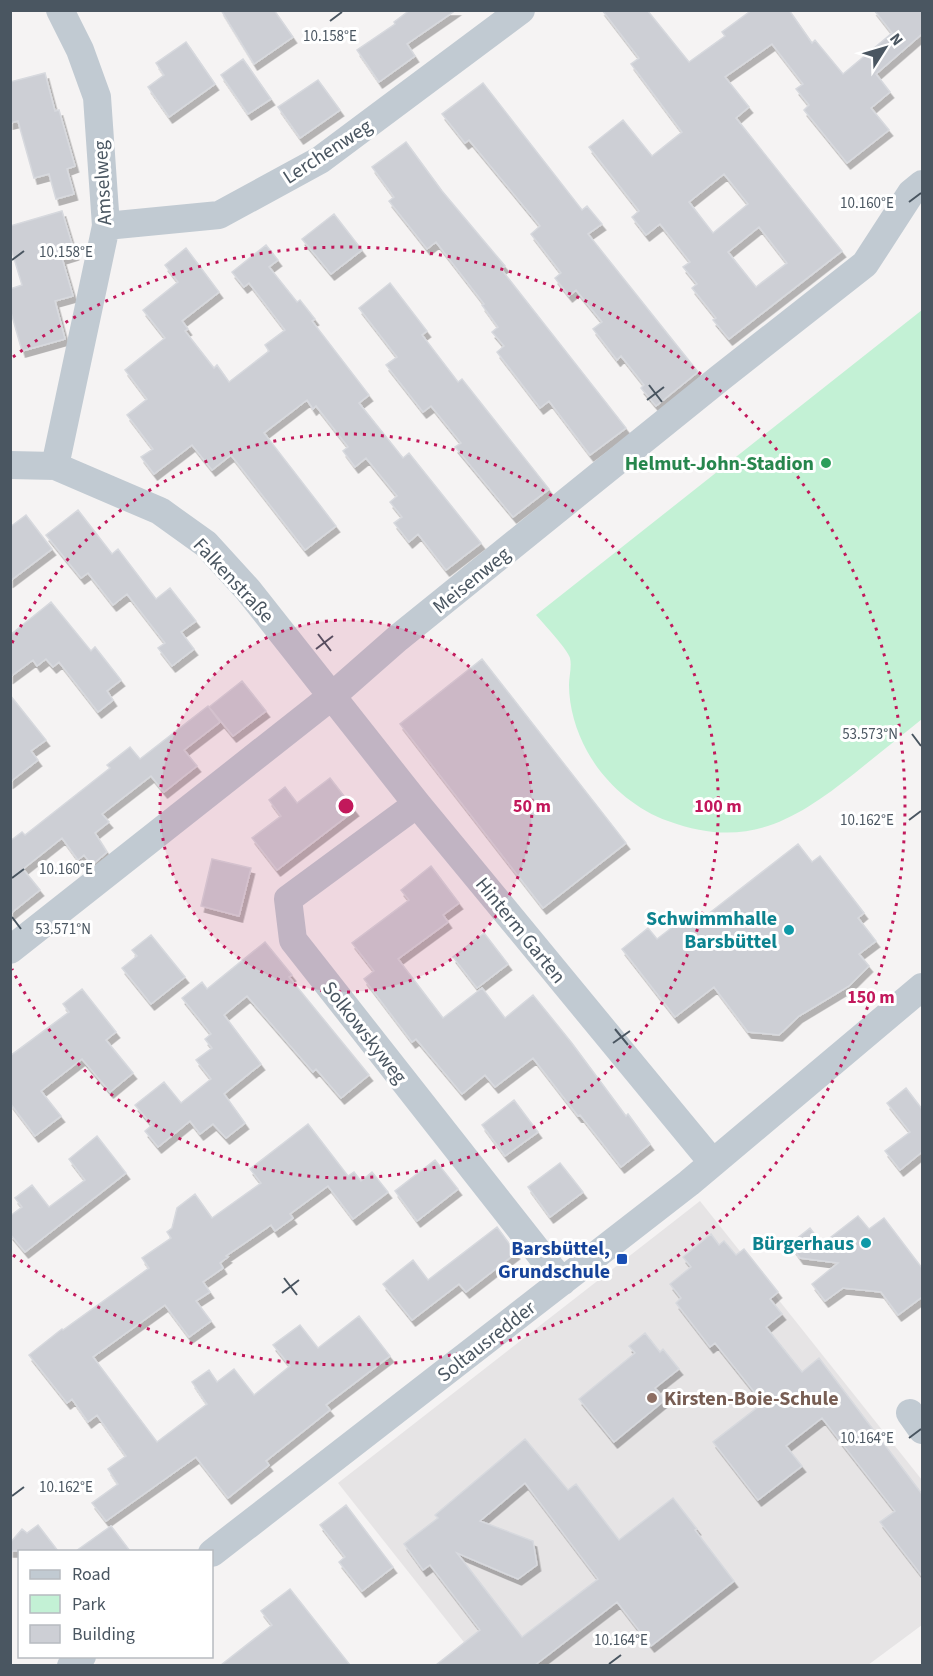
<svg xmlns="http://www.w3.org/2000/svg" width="933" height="1676" viewBox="0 0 933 1676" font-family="'Source Sans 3',sans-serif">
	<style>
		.education { fill: #e6e4e5 }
		.green { fill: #c3f1d5 }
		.building { fill: #cdcfd5; stroke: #d7d9de; stroke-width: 1.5; fill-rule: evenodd; filter: url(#shadow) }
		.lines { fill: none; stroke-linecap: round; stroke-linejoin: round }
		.minor { stroke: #c1cad2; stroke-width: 28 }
		.ticks { fill: none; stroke: #4a5661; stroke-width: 2 }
		.ring { fill: none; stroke: #c2185b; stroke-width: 3; stroke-dasharray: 3 6 }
		.leisure-dot { fill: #2e9e5b; stroke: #fff; stroke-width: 2 }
		.culture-dot { fill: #0f9aa8; stroke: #fff; stroke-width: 2 }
		.transit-dot { fill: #1a4fb4; stroke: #fff; stroke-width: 2 }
		.education-dot { fill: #8d6e63; stroke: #fff; stroke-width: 2 }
		.labels { text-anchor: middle; stroke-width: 6; stroke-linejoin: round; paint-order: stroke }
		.street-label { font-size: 20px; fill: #4a5661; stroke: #fff }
		.leisure-label { font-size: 20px; font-weight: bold; fill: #27864d; stroke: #fff; text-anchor: end }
		.culture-label { font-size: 20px; font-weight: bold; fill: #0d838f; stroke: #fff; text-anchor: end }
		.transit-label { font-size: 20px; font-weight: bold; fill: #164399; stroke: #fff; text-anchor: end }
		.education-label { font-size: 20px; font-weight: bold; fill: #785e54; stroke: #fff; text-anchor: start }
		.ticks-label { font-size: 15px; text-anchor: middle; fill: #4a5661; stroke: #fff; stroke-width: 6; stroke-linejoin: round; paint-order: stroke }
		.centre { fill: #c2185b; stroke: #fff; stroke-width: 3 }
		.ring-label { font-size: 18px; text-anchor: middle; font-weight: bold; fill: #c2185b; stroke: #fff; stroke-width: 6; stroke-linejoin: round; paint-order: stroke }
	</style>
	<defs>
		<filter id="shadow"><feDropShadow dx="3.5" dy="6" stdDeviation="0" flood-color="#0004"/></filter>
	</defs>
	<rect width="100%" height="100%" fill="#f5f3f3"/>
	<!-- education -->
	<path class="education" d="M700 1201 922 1480V1625L868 1665H482L338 1483Z"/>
	<!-- green -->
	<path class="green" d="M922 310V719C900 737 877 755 855 773 794 821 747 850 668 821 634 809 604 782 587 751 576 731 569 707 569 685 569 677 572 666 570 658 568 650 543 623 536 615Z"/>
	<!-- building -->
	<path class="building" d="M221 10H274L293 37 254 64Z
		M410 10H456L407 44 415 56 379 82 357 50 395 24 394 22Z
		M602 10H647L689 62 725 36 722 32 752 10H789L812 43 815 40 843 74 892 33 874 10H922V34L876 74 890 92 871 108 889 130 847 163 804 110 809 105 796 89 803 84 772 44 725 77 749 107 736 118 842 251 729 339 713 320 716 318 692 288 697 284 683 267 690 262 660 224 646 235 632 217 639 211 589 147 623 120 652 156 682 132 631 64 639 58ZM724 174 748 204 713 233 689 202ZM759 227 787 263 756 287 728 252Z
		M186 42 215 84 169 117 148 87 164 75 156 63Z
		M243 59 271 99 248 114 221 75Z
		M45 73 55 111 59 110 75 166 67 169 74 194 56 199 49 174 34 178 18 121 10 123V82Z
		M318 80 340 110 300 138 278 107Z
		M483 83 582 210 587 206 602 224 588 234 698 372 656 406 641 388 644 385 621 356 617 360 593 329 602 322 576 290 569 296 555 278 561 273 531 234 540 226 469 140 465 143 442 114Z
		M406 142 442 191 505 266 501 269 626 428 590 455 549 401 540 408 497 352 504 346 492 332 498 327 482 305 484 304 436 242 427 249 389 201 394 197 372 167Z
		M62 211 75 254 62 258 73 296 55 301 65 339 22 351 10 309V289L22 285 10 245V226Z
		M334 214 362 250 331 274 302 239Z
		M266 245 278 260 269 267 297 302 300 300 315 319 312 321 369 395 359 403 403 458 409 453 481 543 446 570 418 534 409 542 394 523 402 517 390 502 397 496 366 458 355 467 343 451 348 447 316 406 313 409 307 400 264 433 336 526 305 550 231 455 212 470 192 445 154 474 141 457 153 449 127 415 147 399 125 370 165 338 143 310 178 282 165 265 186 248 219 292 182 321 188 329 185 331 214 368 217 365 229 382 269 351 265 345 285 330 249 283 244 287 232 272Z
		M390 283 427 331 422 335 458 382 462 379 549 489 513 517 455 447 461 443 431 406 423 412 386 365 397 357 359 308Z
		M78 510 112 554 118 549 156 599 170 588 196 621 181 632 194 649 172 666 158 648 165 643 127 594 113 605 88 573 81 578 46 535Z
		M26 515 52 549 10 581V527Z
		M51 602 91 651 95 647 121 680 107 691 113 700 98 712 59 662 53 667 46 659 37 666 33 660 10 677V635Z
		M482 659 626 843 543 908 400 724Z
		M242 681 266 711 233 736 209 707Z
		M10 695 46 740 31 751 38 760 10 782Z
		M208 706 220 722 184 750 197 766 164 792 151 776 102 814 109 822 95 833 107 852 92 865 84 855 78 860 62 838 23 869 40 890 10 914V841L22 832 25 835 110 768 107 765 130 747 140 759Z
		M330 778 355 810 277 870 252 838 281 816 269 800 285 787 297 803Z
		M798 844 812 862 820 856 864 913 858 918 876 941 859 954 869 966 849 986 799 1016 779 1035 748 1032 714 987 675 1017 622 949 648 928 657 939 696 909 703 918Z
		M212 859 251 868 239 916 201 906Z
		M431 866 459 903 443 915 448 922 398 959 443 1018 482 988 505 1018 533 995 571 1042 626 1116 628 1114 650 1144 621 1167 580 1115 578 1116 533 1058 495 1087 485 1075 462 1094 416 1039 412 1042 364 979 374 971 352 943 409 900 401 890Z
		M484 933 508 964 477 988 453 957Z
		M151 935 185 977 151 1004 122 968 137 956 132 950Z
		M265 942 292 975 289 977 369 1075 341 1098 316 1069 313 1072 247 996 224 1015 261 1064 224 1094 245 1123 226 1138 213 1124 200 1134 190 1121 158 1147 145 1131 152 1125 135 1105 164 1082 181 1103 211 1079 196 1060 212 1048 205 1039 211 1034 182 998 202 982 207 989Z
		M82 989 116 1032 106 1040 133 1073 110 1092 82 1059 41 1091 61 1116 35 1136 10 1103V1056L69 1012 63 1004Z
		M906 1088 922 1109V1152L900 1170 885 1151 910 1132 887 1103Z
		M514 1100 538 1132 505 1156 482 1125Z
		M308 1124 348 1176 354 1172 361 1181 372 1172 388 1192 353 1219 328 1186 290 1214 293 1218 275 1231 271 1225 226 1256 228 1257 220 1263 223 1268 203 1282 210 1292 196 1301 211 1321 189 1337 165 1305 93 1357 157 1442 207 1404 192 1382 209 1370 217 1382 234 1369 254 1395 290 1366 273 1345 300 1325 318 1348 359 1316 390 1356 326 1405 330 1410 266 1461 269 1465 228 1498 196 1457 106 1521 92 1503 118 1484 108 1469 126 1456 97 1415 88 1422 72 1399 67 1403 29 1355 62 1329 63 1330 149 1268 142 1258 171 1238 167 1232 172 1228 177 1208 195 1194 212 1218 261 1183 250 1169Z
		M97 1136 126 1173 25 1252 10 1234V1216L22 1207 15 1198 32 1185 49 1207 85 1180 69 1159Z
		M435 1160 458 1189 417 1221 395 1191Z
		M560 1163 583 1192 550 1217 528 1187Z
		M858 1216 869 1229 884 1218 922 1268V1297L898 1315 881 1292 843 1288 825 1301 812 1284 838 1263 800 1258 793 1248 795 1240 810 1228 822 1244Z
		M497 1227 516 1253 466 1292 459 1284 412 1320 383 1284 413 1260 428 1280Z
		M711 1234 719 1245 724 1241 736 1255 744 1249 778 1292 770 1299 782 1314 766 1327 802 1372 819 1358 922 1494V1576L880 1522 895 1511 822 1418 786 1446 802 1466 758 1500 713 1442 763 1403 715 1343 710 1347 676 1303 681 1298 670 1284 691 1267 683 1257Z
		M645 1333 660 1352 663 1349 679 1369 655 1388 665 1400 614 1442 579 1399 635 1353 629 1346Z
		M525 1439 568 1490 576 1484 619 1540 673 1498 697 1529 695 1530 734 1581 651 1646 617 1602 535 1665H436L480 1630 430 1565 423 1570 404 1544 438 1518 435 1515ZM525 1483 598 1579 522 1637 457 1553 518 1579 537 1565 533 1541 480 1521Z
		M346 1505 393 1567 362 1591 339 1562 345 1557 320 1525Z
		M38 1525 58 1551H10V1543L22 1529 27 1533Z
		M111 1526 130 1551H76Z
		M290 1589 350 1665H221L272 1625 261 1611Z"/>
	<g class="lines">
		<!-- minor -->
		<path class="minor" d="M106 226 219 215 320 160 521 10
			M10 465 55 466 160 511 206 544 248 590 417 804 713 1163
			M55 466 106 226 97 97 80 50 60 10
			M417 804 288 899 293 940 562 1282
			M10 950 332 696 398 638 720 378 865 264 911 193 922 184
			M910 1413 922 1430
			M212 1553 689 1183 922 987
			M71 1666 82 1656"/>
	</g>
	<!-- ticks -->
	<path class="ticks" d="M330 21 342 12M909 202 921 193M12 260 24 251M649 385 662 402M647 400 664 387M318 634 331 651M316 649 333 636M912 734 921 746M909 820 921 811M12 878 24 869M12 917 21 929M615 1029 628 1045M613 1043 630 1031M284 1278 297 1295M282 1293 299 1280M909 1438 921 1429M12 1496 24 1487M609 1664 621 1655"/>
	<!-- distance rings -->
	<circle cx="346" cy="806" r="186" fill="#c2185b" fill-opacity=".12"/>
	<g class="ring">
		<circle cx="346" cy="806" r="186"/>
		<path d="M12 643A372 372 0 1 1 12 969"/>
		<path d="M13 357A559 559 0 1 1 13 1255"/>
	</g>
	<!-- markers -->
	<circle class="leisure-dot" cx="826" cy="463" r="6"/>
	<g class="culture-dot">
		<circle cx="789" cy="930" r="6"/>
		<circle cx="866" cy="1243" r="6"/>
	</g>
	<rect class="transit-dot" x="616" y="1253" width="12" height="12" rx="3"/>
	<circle class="education-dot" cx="652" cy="1398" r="6"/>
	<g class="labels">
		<!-- street labels -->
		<g class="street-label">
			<text transform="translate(327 151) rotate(-33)" y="7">Lerchenweg</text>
			<text transform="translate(102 183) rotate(-93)" y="7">Amselweg</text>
			<text transform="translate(234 580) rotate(47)" y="7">Falkenstraße</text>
			<text transform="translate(471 580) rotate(-39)" y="7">Meisenweg</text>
			<text transform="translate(521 930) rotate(51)" y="7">Hinterm Garten</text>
			<text transform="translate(365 1032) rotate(52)" y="7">Solkowskyweg</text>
			<text transform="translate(486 1341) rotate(-38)" y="7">Soltausredder</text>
		</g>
		<!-- leisure labels -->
		<g class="leisure-label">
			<text x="814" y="470">Helmut-John-Stadion</text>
		</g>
		<!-- culture labels -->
		<g class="culture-label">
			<text x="777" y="925">Schwimmhalle<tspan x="777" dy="23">Barsbüttel</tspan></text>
			<text x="854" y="1250">Bürgerhaus</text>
		</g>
		<!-- transit labels -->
		<g class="transit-label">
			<text x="610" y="1255">Barsbüttel,<tspan x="610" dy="23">Grundschule</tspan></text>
		</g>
		<!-- education labels -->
		<g class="education-label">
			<text x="664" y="1405">Kirsten-Boie-Schule</text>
		</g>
	</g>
	<g class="ticks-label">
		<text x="330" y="41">10.158°E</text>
		<text x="867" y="208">10.160°E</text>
		<text x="66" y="257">10.158°E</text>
		<text x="870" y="739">53.573°N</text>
		<text x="867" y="825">10.162°E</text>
		<text x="66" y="874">10.160°E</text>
		<text x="63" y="934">53.571°N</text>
		<text x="867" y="1443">10.164°E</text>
		<text x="66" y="1492">10.162°E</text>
		<text x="621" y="1645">10.164°E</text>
	</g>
	<circle cx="346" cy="806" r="9" class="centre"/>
	<g class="ring-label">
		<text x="532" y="812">50 m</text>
		<text x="718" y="812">100 m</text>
		<text x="871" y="1003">150 m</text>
	</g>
	<!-- border -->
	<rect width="933" height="1676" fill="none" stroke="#4a5661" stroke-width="24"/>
	<!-- legend -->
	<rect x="18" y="1550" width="195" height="108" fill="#ffffff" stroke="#b7bbc0" stroke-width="1.5"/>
	<rect x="30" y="1570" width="30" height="9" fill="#c1cad2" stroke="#b7bbc0" stroke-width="1.5"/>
	<text x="72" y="1580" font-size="18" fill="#4a5661">Road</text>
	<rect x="30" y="1595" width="30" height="18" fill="#c3f1d5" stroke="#b7bbc0" stroke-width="1.5"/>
	<text x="72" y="1610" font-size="18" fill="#4a5661">Park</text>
	<rect x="30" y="1625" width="30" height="18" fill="#cdcfd5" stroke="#b7bbc0" stroke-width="1.5"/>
	<text x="72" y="1640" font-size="18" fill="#4a5661">Building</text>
	<!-- north arrow -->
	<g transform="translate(885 48) rotate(53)" stroke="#ffffff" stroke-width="4.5" paint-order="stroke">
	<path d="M0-4.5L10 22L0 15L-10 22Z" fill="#4a5661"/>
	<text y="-9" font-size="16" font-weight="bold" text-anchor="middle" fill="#4a5661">N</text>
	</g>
</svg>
